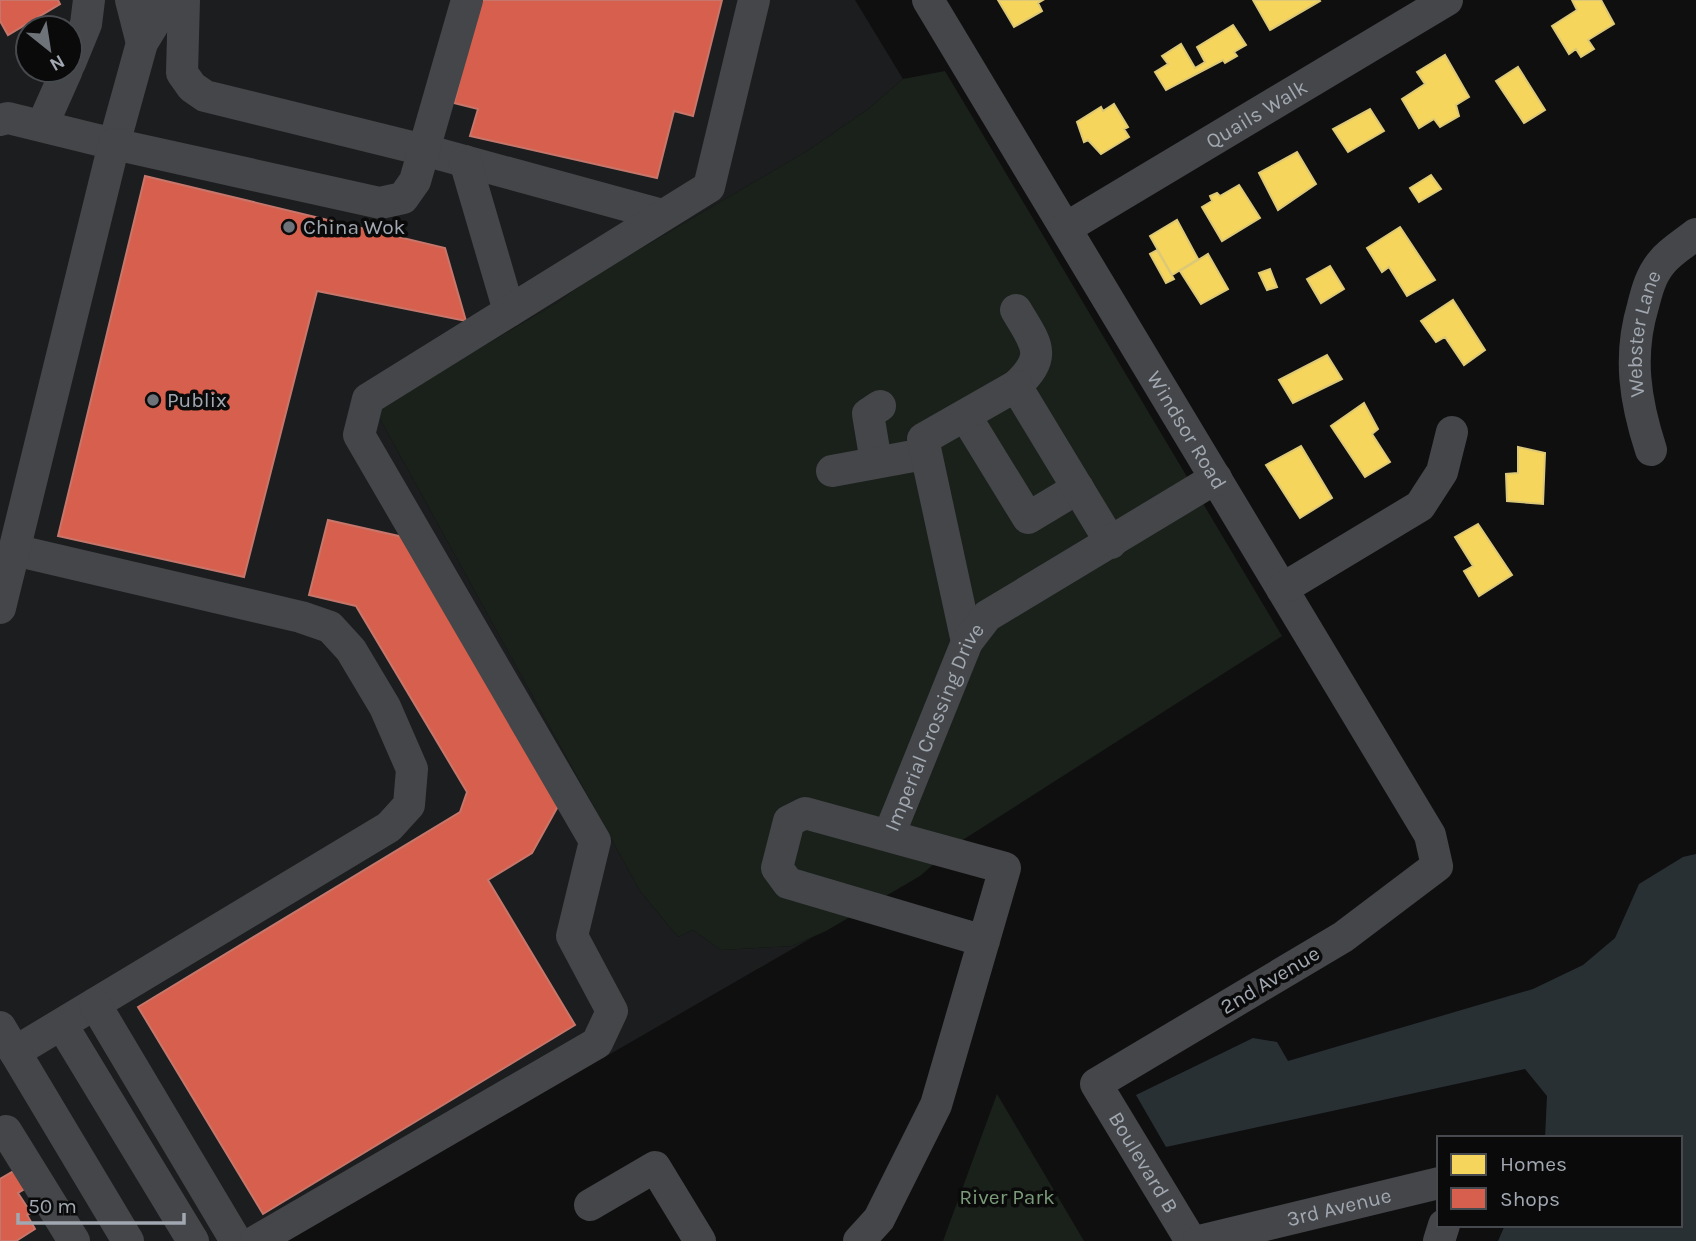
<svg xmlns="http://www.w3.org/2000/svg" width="1696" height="1241" viewBox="0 0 1696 1241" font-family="Karla,sans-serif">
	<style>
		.built { fill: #1c1d1e; fill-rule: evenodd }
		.green { fill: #1a201a }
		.water { fill: #283034 }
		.homes { fill: #f6d55c; stroke: #dcc876; stroke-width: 2 }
		.shops { fill: #d6604d; stroke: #c6766b; stroke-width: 2 }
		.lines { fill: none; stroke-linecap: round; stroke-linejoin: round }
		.minor { stroke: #444649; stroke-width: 32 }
		.poi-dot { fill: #6e7279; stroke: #0a0a0b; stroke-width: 2.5 }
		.labels { text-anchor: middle; stroke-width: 7; stroke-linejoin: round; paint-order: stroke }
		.street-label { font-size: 21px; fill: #a1a8b1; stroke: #0a0a0b }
		.poi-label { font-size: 21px; fill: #a1a8b1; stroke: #0a0a0b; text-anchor: start }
		.park-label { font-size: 21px; fill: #7b9b79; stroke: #0a0a0b }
	</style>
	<rect width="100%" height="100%" fill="#0f0f10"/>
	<!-- built -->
	<path class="built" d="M0 0H855L903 79 867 110 807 151 587 280 558 302 375 410 640 891 678 937 693 930 721 950 792 946 813 937 286 1241H0ZM28 28H70V70H28Z"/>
	<!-- green -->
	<path class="green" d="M945 71 1282 636 958 843 920 876 826 931 792 946 721 950 693 930 678 937 640 891 375 410 558 302 587 280 807 151 867 110 903 79Z
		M997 1094 1084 1241H943Z"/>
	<!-- water -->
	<path class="water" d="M1696 854V1241H1498L1505 1225H1680V1138H1545L1547 1096 1525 1069 1166 1147 1136 1095 1253 1038 1277 1042 1288 1061 1533 989 1583 965 1615 938 1639 884 1683 857Z"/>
	<!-- homes -->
	<path class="homes" d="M998 0H1043L1038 3 1042 11 1014 27Z
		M1253 0H1319L1320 1 1270 30Z
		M1572 0H1601L1614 24 1588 40 1594 49 1581 57 1576 49 1569 54 1552 26 1577 10Z
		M1233 25 1246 45 1234 52 1237 56 1225 63 1223 60 1166 90 1155 72 1168 64 1162 56 1181 44 1195 68 1205 62 1197 47Z
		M1445 55 1469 97 1456 105 1459 116 1440 127 1434 119 1419 128 1402 99 1425 84 1417 72Z
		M1518 67 1545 110 1524 123 1496 81Z
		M1114 104 1128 127 1124 129 1129 137 1101 154 1088 140 1084 142 1077 122 1101 107 1103 111Z
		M1370 109 1384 131 1348 152 1333 129Z
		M1297 152 1316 184 1278 210 1259 173Z
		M1431 175 1441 189 1419 202 1410 188Z
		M1239 185 1260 218 1222 241 1202 207 1212 201 1210 196 1217 193 1220 196Z
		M1177 220 1198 259 1172 275 1150 236Z
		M1400 227 1435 280 1407 296 1389 267 1382 272 1367 248Z
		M1157 250 1174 279 1166 283 1150 254Z
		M1208 254 1228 289 1201 304 1180 271Z
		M1330 266 1344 289 1321 303 1307 279Z
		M1270 269 1277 287 1267 290 1259 273Z
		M1453 300 1485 350 1464 365 1445 337 1436 342 1421 321Z
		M1327 355 1342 379 1293 403 1279 380Z
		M1364 403 1378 429 1372 434 1390 462 1365 477 1331 426Z
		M1301 446 1332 498 1300 518 1266 465Z
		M1518 447 1545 453 1543 504 1507 501 1506 474 1518 473Z
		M1478 524 1512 575 1479 596 1464 571 1473 566 1455 537Z"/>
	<!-- shops -->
	<path class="shops" d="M0 0H58L60 4 8 35 0 21Z
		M480 0H722L693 116 674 111 657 178 470 136 478 109 454 103Z
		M145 176 445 248 466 321 317 291 244 577 58 536Z
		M328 520 403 537 562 799 532 853 488 880 575 1025 263 1214 138 1007 460 812 467 792 356 606 309 595Z
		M36 1158 47 1176 18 1193 31 1213 27 1215 35 1229 16 1241H0V1179Z"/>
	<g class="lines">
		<!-- minor -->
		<g class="minor">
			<path d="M131 0 142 43"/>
			<path d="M184 0 182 73 192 87 205 96 424 150 662 215"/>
			<path id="s1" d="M928 0 1430 835 1437 866 1343 937 1096 1084 1191 1241"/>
			<path d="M70 63 86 24 89 0"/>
			<path d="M0 120 8 118 114 144 142 43 156 20 157 0"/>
			<path d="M42 126 67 70"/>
			<path d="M465 161 509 311"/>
			<path id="s2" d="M1066 228 1447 0"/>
			<path d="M1016 310C1036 344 1049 355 1016 386"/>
			<path d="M966 417 1028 518 1078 488"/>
			<path id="s3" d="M1651 450C1635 401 1628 356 1643 306 1647 290 1651 275 1662 262 1671 251 1685 243 1696 234"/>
			<path d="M876 462 868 414 880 406"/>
			<path d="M832 471 924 454"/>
			<path d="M14 550 301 617 330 627 351 650 385 707 412 769 409 805 389 827 15 1052"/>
			<path d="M1282 589 1420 506 1442 472 1452 432"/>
			<path d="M0 608 114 144 380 203 403 198 415 181 467 0"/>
			<path d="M967 642 923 439 1016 386 1111 543"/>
			<path id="s4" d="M889 835 967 642 987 616 1216 478"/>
			<path d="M95 1004 236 1241"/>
			<path d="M62 1025 193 1241"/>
			<path d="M0 1027 128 1241"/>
			<path d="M6 1131 74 1241"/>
			<path d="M590 1205 655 1167 700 1241"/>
			<path d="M256 1241 597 1043 612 1011 572 936 595 841 359 435 368 399 709 187 754 0"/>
			<path d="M859 1241 879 1219 936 1105 1005 868 805 813 789 821 777 868 788 883 984 941"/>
			<path id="s5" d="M1199 1241 1439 1183"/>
			<path d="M1439 1241 1444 1225"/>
		</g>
	</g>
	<!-- markers -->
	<g class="poi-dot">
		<circle cx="289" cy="227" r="7"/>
		<circle cx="153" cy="400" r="7"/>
	</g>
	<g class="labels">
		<!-- street labels -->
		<g class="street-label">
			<text dy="7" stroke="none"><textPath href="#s2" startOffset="222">Quails Walk</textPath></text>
			<text dy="7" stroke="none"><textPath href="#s3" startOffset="119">Webster Lane</textPath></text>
			<text dy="7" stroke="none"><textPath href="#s1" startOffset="502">Windsor Road</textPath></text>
			<text dy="7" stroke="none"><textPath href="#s4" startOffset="117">Imperial Crossing Drive</textPath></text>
			<text transform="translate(1270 980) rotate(-31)" y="7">2nd Avenue</text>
			<text dy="7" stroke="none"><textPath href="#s1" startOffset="1503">Boulevard B</textPath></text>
			<text dy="7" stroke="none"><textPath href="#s5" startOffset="144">3rd Avenue</textPath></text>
		</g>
		<!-- poi labels -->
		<g class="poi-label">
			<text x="303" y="234">China Wok</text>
			<text x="167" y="407">Publix</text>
		</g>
		<!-- park labels -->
		<g class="park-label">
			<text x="1007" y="1204">River Park</text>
		</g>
	</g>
	<!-- legend -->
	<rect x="1437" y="1136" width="245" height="91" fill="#0a0a0b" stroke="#46494d" stroke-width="2"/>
	<rect x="1451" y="1154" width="35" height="21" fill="#f6d55c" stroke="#46494d" stroke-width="2"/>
	<text x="1500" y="1171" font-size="21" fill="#a1a8b1">Homes</text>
	<rect x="1451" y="1188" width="35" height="21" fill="#d6604d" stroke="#46494d" stroke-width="2"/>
	<text x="1500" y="1206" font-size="21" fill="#a1a8b1">Shops</text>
	<!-- north arrow -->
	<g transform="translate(49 49) rotate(150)"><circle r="33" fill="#0a0a0b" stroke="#46494d" stroke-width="2"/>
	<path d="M0-5L12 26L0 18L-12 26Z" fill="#6e7279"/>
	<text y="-10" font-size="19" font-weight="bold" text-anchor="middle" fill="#a1a8b1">N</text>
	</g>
	<!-- scale -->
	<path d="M18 1213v10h166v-10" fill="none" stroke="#a1a8b1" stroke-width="3.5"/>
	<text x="28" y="1213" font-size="21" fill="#a1a8b1" stroke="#0a0a0b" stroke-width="5" paint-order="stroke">50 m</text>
</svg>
